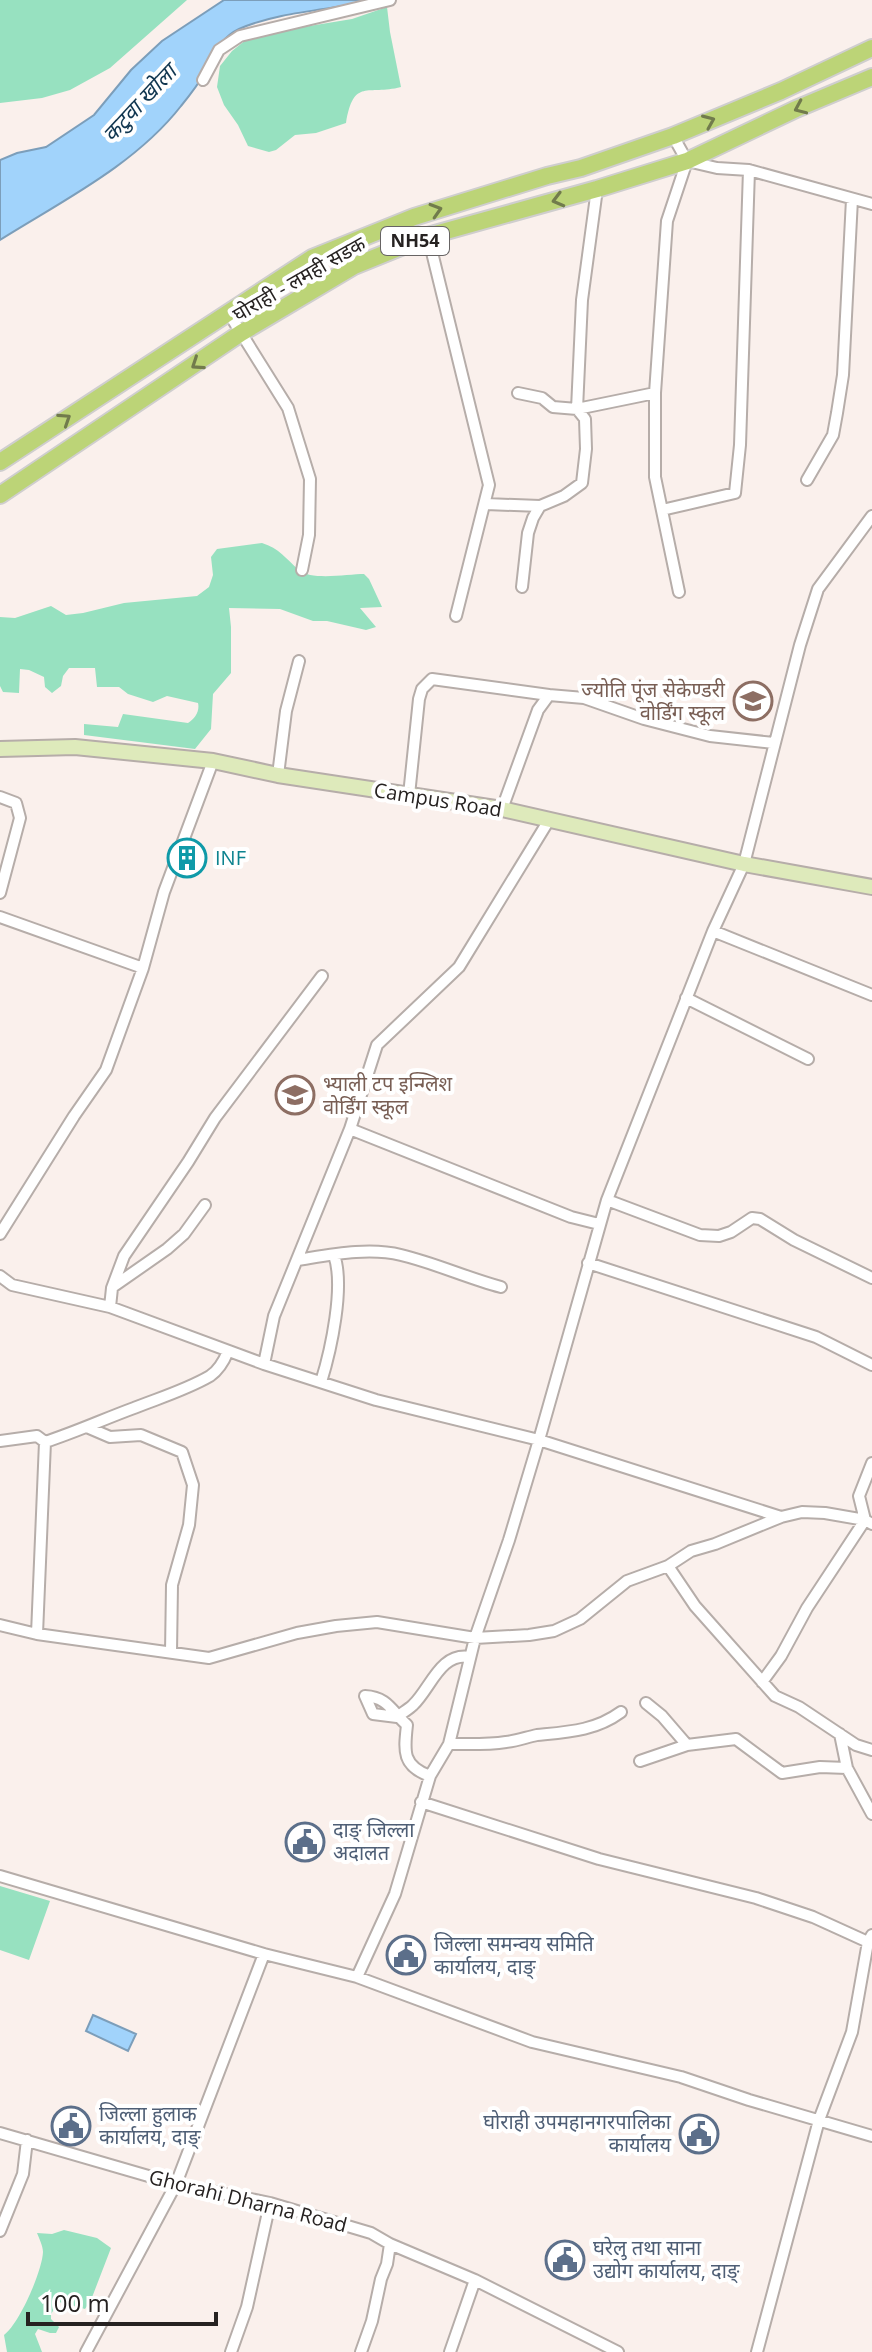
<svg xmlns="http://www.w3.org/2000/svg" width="872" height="2352" viewBox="0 0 872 2352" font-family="'Open Sans','Noto Sans Devanagari',sans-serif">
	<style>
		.green { fill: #97e1c0 }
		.water { fill: #a1d3fb; stroke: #7c9eba; stroke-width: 2 }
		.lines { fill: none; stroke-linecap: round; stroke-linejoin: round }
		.street-casing { stroke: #b6ada9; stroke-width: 14 }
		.secondary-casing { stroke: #b6ada9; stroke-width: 18 }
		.primary-casing { stroke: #cfcece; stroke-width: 20 }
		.street { stroke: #fff; stroke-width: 10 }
		.secondary { stroke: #deeabb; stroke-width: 14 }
		.primary { stroke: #bcd477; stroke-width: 16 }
		.oneway { stroke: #717b4c }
		.labels { text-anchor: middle; stroke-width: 8; stroke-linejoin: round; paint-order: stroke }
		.shield { fill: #fff; stroke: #676464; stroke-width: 2 }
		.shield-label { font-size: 18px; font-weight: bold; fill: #262221 }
		.street-label { font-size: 20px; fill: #262221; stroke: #fff }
		.education-label { font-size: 20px; fill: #785e54; stroke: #fff; text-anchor: end }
		.culture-label { font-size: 20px; fill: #0d838f; stroke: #fff; text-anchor: start }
		.service-label { font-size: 20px; fill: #4e5e75; stroke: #fff; text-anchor: start }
		.water-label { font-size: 22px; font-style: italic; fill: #0f354f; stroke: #fff }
	</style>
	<rect width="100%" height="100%" fill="#faf0ec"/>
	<!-- green -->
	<path class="green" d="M0 0H187L110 68 70 90 42 98 0 103Z
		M387 7 390 32 401 87C367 96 354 77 346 123L316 133 295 135 276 150 269 152 248 146 238 125 224 105 217 87 220 66 232 51 247 39 273 32 352 19Z
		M262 543C279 548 286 559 299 570 311 581 348 574 364 574L369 579 382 607 360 608 376 627 366 630 327 621H313L280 609 229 608 231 627V673L213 694 211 729 195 749 84 735V724L118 727 123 714 188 723C195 719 200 711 198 703L167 696 153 702 128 694 119 687H97L95 668H69L63 676 61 686 52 693 45 687 44 677 29 670 20 669 19 693 3 692 0 686V617L15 618 51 606 66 615 83 613 124 603 197 596 209 587 213 575 211 557 217 549Z
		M0 1886 50 1901 29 1960 0 1950Z
		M64 2230 97 2238 111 2248 91 2300 85 2309 59 2302 51 2314V2319L59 2327 56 2333H50L38 2329 35 2334 42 2352H7L4 2335C19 2324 42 2272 43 2252 43 2246 39 2238 37 2233L52 2234Z"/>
	<!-- water -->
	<path class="water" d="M224 0H376C332 10 280 11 239 29 220 38 215 54 206 71 199 83 190 95 181 106 135 165 62 201 0 240V160L17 153 46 147 94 115 131 70 162 41Z
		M93 2015 136 2034 128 2051 86 2031Z"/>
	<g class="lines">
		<defs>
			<path id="street" d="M203 80 219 50 240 36 390 0
				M673 136 687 161 717 168 749 170 872 204
				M428 236 489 485 456 616
				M228 312 288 408 310 479 309 535 302 570
				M518 393 542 398 553 407 577 409 655 393
				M807 480 833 435 837 413 843 375 852 199
				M486 504 540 506
				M662 510 735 493 740 445 749 170
				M522 587 528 533 533 518 540 506 564 496 582 483 586 449 585 419 577 409 582 300 597 189
				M679 592 655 477V393L667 221 687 161
				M278 775 286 711 299 661
				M409 795 419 699 422 689 432 679 549 695
				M0 797 16 803 20 818 0 893
				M502 809 538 710 549 695 584 698 644 719 710 736 774 743
				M0 917 143 968
				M713 931 872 995
				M686 998 808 1059
				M350 1129 377 1045 459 967 549 820
				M607 1200 700 1235 719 1236 731 1232 752 1218 760 1219 794 1240 872 1278
				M0 1234 74 1116 106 1070 143 968 164 892 213 761
				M297 1260C330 1255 368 1247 401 1255 435 1263 467 1278 501 1287
				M588 1263 816 1337 872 1365
				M0 1276 12 1285 110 1307 264 1364 376 1400 539 1440 781 1517
				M114 1286 167 1249 184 1234 205 1205
				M110 1307 112 1288 124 1256 188 1162 215 1118 322 976
				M264 1364 274 1316 350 1129 571 1217 599 1224
				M321 1382C331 1350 345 1286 334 1255
				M89 1428 110 1437 141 1435 182 1452 193 1485 189 1525 172 1585 171 1652
				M0 1441 37 1436 45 1442 37 1634
				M45 1442C76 1432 104 1419 134 1408 159 1398 186 1390 210 1376 219 1370 224 1361 228 1351
				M668 1566 695 1606 775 1696 799 1707 856 1745 872 1750
				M0 1625 37 1634 209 1658 297 1633 336 1626 377 1622 475 1638 529 1635 554 1631 580 1619 627 1581 668 1566 691 1551 715 1544 781 1517 802 1512 825 1513 865 1520 872 1524
				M762 1682 781 1656 807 1608 865 1520 859 1496 872 1463
				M646 1703 662 1716 687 1745
				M840 1734 847 1768 872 1814
				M449 1744C469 1744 487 1745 506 1742 517 1741 527 1737 537 1735 568 1732 595 1731 621 1712
				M640 1761 687 1745 736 1739 782 1773 820 1767 847 1768
				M430 1776C402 1766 404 1751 407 1725 392 1712 388 1697 365 1696L373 1714 397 1717C402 1713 409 1709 413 1705 431 1688 440 1652 470 1657
				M421 1802 599 1859 756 1898 813 1917 868 1942
				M0 1876 264 1954 357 1977 532 2042 681 2077 749 2100 872 2136
				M357 1977 395 1894 430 1776 449 1744 475 1638 509 1540 539 1440 607 1200 713 931 744 864 800 645 818 589 872 516
				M0 2133 176 2184 270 2203 371 2233 390 2244 475 2280 618 2352
				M0 2231 23 2174 27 2140
				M86 2352 176 2184 264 1954
				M231 2352 247 2307 270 2203
				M361 2352 372 2321 381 2279 387 2264 390 2244
				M450 2352 475 2280
				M757 2352 819 2120 852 2032 868 1942 872 1935"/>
			<path id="secondary" d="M0 749 75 747 213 761 278 775 502 809 744 864 872 887"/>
			<path id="primary" d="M0 462 312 258 414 217 547 176 581 168 673 136 781 91 872 48
				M0 495 241 333 354 266 428 236 597 189 687 161 796 109 872 77"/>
		</defs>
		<!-- street casing -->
		<use href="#street" class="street-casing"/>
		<!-- secondary casing -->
		<use href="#secondary" class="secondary-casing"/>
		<!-- primary casing -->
		<use href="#primary" class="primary-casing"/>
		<!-- street -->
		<use href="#street" class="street"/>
		<!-- secondary -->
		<use href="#secondary" class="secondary"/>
		<!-- primary -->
		<use href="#primary" class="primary"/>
	</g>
	<!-- one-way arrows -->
	<defs><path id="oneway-chevron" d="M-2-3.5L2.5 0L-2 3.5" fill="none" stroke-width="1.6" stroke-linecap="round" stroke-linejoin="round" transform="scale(2)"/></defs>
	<g class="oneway">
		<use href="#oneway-chevron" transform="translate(800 108) rotate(156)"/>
		<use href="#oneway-chevron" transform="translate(709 121) rotate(-23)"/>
		<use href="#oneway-chevron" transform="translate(558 200) rotate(165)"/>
		<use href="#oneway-chevron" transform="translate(436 210) rotate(-17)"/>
		<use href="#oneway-chevron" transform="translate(197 364) rotate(146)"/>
		<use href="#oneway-chevron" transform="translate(65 419) rotate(-33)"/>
	</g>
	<!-- icons -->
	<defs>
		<symbol id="school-ring" viewBox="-11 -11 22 22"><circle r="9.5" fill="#fff" stroke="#8d6e63" stroke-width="1.5"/><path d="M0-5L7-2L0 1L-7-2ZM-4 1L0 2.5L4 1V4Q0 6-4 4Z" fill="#8d6e63"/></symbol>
		<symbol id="building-ring" viewBox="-11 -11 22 22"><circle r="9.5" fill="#fff" stroke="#0f9aa8" stroke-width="1.5"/><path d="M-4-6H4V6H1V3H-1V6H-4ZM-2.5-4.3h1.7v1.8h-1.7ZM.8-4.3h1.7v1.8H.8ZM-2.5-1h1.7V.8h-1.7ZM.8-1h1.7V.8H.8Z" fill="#0f9aa8"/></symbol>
		<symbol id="civic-ring" viewBox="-11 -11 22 22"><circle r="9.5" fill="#fff" stroke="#5c6f8a" stroke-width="1.5"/><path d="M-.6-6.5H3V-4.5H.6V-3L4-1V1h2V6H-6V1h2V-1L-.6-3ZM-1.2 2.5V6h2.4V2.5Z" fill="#5c6f8a"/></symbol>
	</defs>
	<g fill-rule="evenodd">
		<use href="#school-ring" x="731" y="679" width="44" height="44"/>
		<use href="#building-ring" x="165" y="836" width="44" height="44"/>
		<use href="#school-ring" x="273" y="1073" width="44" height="44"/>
		<use href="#civic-ring" x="283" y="1820" width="44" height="44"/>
		<use href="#civic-ring" x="384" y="1933" width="44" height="44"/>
		<use href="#civic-ring" x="49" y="2104" width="44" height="44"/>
		<use href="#civic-ring" x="677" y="2112" width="44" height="44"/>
		<use href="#civic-ring" x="543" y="2238" width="44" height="44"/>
	</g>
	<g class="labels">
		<!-- shield labels -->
		<rect class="shield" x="381" y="227" width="68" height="28" rx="6"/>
		<g class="shield-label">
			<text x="415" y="247">NH54</text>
		</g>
		<!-- street labels -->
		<g class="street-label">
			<text transform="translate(299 279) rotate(-30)" y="7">घोराही - लमही सडक</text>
			<text transform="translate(438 800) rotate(9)" y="7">Campus Road</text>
			<text transform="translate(248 2201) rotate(14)" y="7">Ghorahi Dharna Road</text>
		</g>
		<!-- education labels -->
		<g class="education-label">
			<text x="725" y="697">ज्योति पूंज सेकेण्डरी<tspan x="725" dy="23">वोर्डिंग स्कूल</tspan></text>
			<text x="323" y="1091" text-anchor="start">भ्याली टप इन्ग्लिश<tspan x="323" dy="23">वोर्डिंग स्कूल</tspan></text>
		</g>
		<!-- culture labels -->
		<g class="culture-label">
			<text x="215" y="865">INF</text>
		</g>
		<!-- service labels -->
		<g class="service-label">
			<text x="333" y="1837">दाङ् जिल्ला<tspan x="333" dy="23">अदालत</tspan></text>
			<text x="434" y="1951">जिल्ला समन्वय समिति<tspan x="434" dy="23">कार्यालय, दाङ्</tspan></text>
			<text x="99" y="2121">जिल्ला हुलाक<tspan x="99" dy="23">कार्यालय, दाङ्</tspan></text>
			<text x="671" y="2129" text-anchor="end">घोराही उपमहानगरपालिका<tspan x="671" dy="23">कार्यालय</tspan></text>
			<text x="593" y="2255">घरेलु तथा साना<tspan x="593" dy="23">उद्योग कार्यालय, दाङ्</tspan></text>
		</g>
		<!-- water labels -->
		<g class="water-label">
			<text transform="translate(139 103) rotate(-47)" y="8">कटुवा खोला</text>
		</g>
	</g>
	<!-- scale -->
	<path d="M28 2312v12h188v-12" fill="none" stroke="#262221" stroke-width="4"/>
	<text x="40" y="2312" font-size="24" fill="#262221" stroke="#ffffff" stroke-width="6" paint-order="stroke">100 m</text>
</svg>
